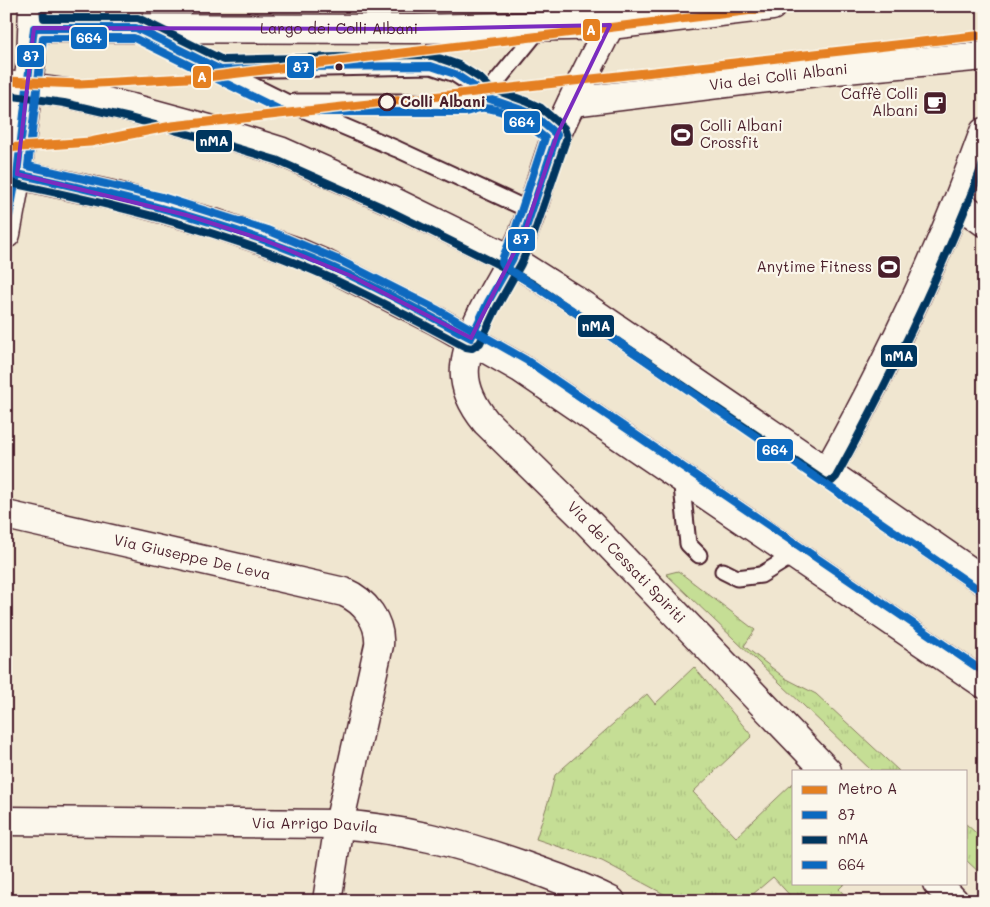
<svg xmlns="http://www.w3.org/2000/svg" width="990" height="907" viewBox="0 0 990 907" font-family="Mali,sans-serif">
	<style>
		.grass { fill: url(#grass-tufts); stroke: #887e60 }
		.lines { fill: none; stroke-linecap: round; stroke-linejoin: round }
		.service-casing { stroke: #4a1f2b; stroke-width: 19 }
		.minor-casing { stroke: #4a1f2b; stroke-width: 31 }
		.primary-casing { stroke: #4a1f2b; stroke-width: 31 }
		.service { stroke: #fbf7ec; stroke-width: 15 }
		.minor { stroke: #fbf7ec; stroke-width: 28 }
		.primary { stroke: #fbf7ec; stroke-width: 28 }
		.bus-1-casing { stroke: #fbf7ec; stroke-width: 11 }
		.bus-2-casing { stroke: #fbf7ec; stroke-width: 11 }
		.bus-3-casing { stroke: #fbf7ec; stroke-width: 11 }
		.bus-1 { stroke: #0c69bf; stroke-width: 8 }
		.bus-2 { stroke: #00365f; stroke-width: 8 }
		.bus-3 { stroke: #0c69bf; stroke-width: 8 }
		.metro-1-casing { stroke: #fbf7ec; stroke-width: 12 }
		.metro-1 { stroke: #e58020; stroke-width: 9 }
		.marked { fill: none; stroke: #7b2cbf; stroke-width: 4; stroke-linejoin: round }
		.bus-dot { fill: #4a1f2b; stroke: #fbf7ec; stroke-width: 2 }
		.stop-dot { fill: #fbf7ec; stroke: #4a1f2b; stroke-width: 2.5 }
		.labels { text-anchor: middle; stroke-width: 4.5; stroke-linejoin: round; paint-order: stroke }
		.street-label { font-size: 15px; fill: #4a1f2b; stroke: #fbf7ec }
		.poi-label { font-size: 15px; fill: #4a1f2b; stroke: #fbf7ec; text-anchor: end }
		.stop-label { font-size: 15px; font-weight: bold; fill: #4a1f2b; stroke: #fbf7ec; text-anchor: start }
		.line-badge { stroke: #fbf7ec; stroke-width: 2 }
		.badge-label { font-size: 14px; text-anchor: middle; font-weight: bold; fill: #fff }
	</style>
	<defs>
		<pattern id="grass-tufts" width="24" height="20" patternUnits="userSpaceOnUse" patternTransform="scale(1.25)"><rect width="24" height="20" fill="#c5de95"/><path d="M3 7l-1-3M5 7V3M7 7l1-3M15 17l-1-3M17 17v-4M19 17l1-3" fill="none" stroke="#abbe81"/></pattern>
	</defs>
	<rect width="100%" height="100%" fill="#f0e6d0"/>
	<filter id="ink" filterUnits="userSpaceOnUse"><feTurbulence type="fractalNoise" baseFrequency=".02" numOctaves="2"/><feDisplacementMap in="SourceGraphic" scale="10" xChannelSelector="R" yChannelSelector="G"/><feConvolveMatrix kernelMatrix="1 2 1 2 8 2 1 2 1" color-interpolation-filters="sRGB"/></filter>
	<g filter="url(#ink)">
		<!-- grass -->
		<path class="grass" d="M678 571 755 630 744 646 785 678 816 694 899 771H872L666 574Z
			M694 667 752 736 693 792 736 837 793 783 794 883H845L839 889 850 901H795L773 877 745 901H677L602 861 536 839 549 799 555 775 647 694 655 704Z
			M966 824 984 840V877L966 860Z"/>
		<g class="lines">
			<defs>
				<path id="service" d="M147 33 286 102 397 149 531 211
					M224 70 431 66 455 74 475 87 484 97 525 111 536 117 557 135
					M294 102H465L484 97 541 27
					M681 477 688 544 699 555
					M723 571 737 578 761 575 795 554"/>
				<g id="minor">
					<path id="s1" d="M617 6 610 25C592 61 573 97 557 134 544 166 537 200 524 232 507 277 470 317 465 367 463 388 473 406 486 422L581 515 827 771"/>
					<path id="s2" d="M34 28 415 29 568 26 610 25 772 6"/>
					<path id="s3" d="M572 102 825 71 984 56"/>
					<path d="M958 203 984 222"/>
					<path d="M6 234 17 174 31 61 33 6"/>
					<path d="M827 472C888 363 942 249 984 132"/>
					<path id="s4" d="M6 515 344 592C365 601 381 622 379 645L339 824 327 901"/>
					<path id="s5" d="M6 821 339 824C403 829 458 843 519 864 550 875 581 886 611 901"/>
					<path d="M937 883 954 901"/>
				</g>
				<path id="primary" d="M6 85 66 93 132 108 209 129 280 151 390 200 512 260 575 300 827 472 984 581
					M6 172 116 196 214 223 297 252 327 265 437 321 520 368 984 684"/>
			</defs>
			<!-- service casing -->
			<use href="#service" class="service-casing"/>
			<!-- minor casing -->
			<use href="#minor" class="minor-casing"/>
			<!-- primary casing -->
			<use href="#primary" class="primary-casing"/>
			<!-- service -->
			<use href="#service" class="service"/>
			<!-- minor -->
			<use href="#minor" class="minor"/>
			<!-- primary -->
			<use href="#primary" class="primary"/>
			<defs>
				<path id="bus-1" d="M34 28H136L221 70 290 67 431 66 455 74 475 87 484 97 525 111 536 117 557 135
					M17 174C112 194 207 217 298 253 358 276 414 308 471 338
					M6 233 17 174 34 28
					M471 338 488 302 512 260 525 231 557 135"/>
				<path id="bus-2" d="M6 95 64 103 130 118 206 139 276 160 386 209 507 269 533 284 826 482 832 481 836 477C892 375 943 270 984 161
					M6 182C112 204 217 229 317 272 368 294 417 321 466 347L472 348 480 343 497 307 521 264 534 234 567 137 564 128 541 108 528 102 490 88 481 79 459 65 433 56 420 55 223 60 138 18H44L43 6"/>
				<path id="bus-3" d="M978 589 569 308 505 267 502 262 503 257 516 227 545 138C531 126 505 109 485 108 479 107 471 111 465 112H284L134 38H43L28 166 162 197 267 230 341 261 436 309 526 360 984 672"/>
			</defs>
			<!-- bus-1 casing -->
			<use href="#bus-1" class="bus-1-casing"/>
			<!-- bus-2 casing -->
			<use href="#bus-2" class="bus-2-casing"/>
			<!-- bus-3 casing -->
			<use href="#bus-3" class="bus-3-casing"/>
			<!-- bus-1 -->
			<use href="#bus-1" class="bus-1"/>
			<!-- bus-2 -->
			<use href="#bus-2" class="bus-2"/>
			<!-- bus-3 -->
			<use href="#bus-3" class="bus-3"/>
			<defs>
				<path id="metro-1" d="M6 81 80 84 206 77 786 6
					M6 148 90 142 172 126 984 35"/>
			</defs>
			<!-- metro-1 casing -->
			<use href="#metro-1" class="metro-1-casing"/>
			<!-- metro-1 -->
			<use href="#metro-1" class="metro-1"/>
		</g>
	</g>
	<!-- marked area -->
	<path class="marked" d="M610 25 557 135 525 231 471 338 349 275 264 240 186 215 17 174 34 28 415 29Z"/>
	<!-- icons -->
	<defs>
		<symbol id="cafe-square" viewBox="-11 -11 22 22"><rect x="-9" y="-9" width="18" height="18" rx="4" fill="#4a1f2b" stroke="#fbf7ec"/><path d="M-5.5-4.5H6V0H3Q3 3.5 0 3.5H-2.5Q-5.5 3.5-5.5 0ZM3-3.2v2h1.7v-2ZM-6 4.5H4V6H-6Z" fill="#fff"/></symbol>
		<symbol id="stadium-square" viewBox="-11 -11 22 22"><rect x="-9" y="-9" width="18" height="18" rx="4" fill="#4a1f2b" stroke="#fbf7ec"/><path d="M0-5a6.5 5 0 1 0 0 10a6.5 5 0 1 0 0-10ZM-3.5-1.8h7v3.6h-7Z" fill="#fff"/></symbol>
	</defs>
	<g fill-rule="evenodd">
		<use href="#cafe-square" x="921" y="89" width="28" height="28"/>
		<use href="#stadium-square" x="668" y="121" width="28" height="28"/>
		<use href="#stadium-square" x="875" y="253" width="28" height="28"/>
	</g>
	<!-- markers -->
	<circle class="bus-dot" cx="339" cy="67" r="4.5"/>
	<circle class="stop-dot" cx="387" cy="102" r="8"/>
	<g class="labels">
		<!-- street labels -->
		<g class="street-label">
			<text dy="5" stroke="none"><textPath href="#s2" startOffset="305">Largo dei Colli Albani</textPath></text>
			<text dy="5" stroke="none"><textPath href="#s3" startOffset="208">Via dei Colli Albani</textPath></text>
			<text dy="5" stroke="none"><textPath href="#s4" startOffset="191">Via Giuseppe De Leva</textPath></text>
			<text dy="5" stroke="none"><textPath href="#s1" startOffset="652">Via dei Cessati Spiriti</textPath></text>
			<text dy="5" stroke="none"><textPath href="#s5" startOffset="309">Via Arrigo Davila</textPath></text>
		</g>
		<!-- poi labels -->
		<g class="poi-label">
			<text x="918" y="99">Caffè Colli<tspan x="918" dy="17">Albani</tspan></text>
			<text x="700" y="131" text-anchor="start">Colli Albani<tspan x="700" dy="17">Crossfit</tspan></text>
			<text x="872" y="272">Anytime Fitness</text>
		</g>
		<!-- stop labels -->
		<g class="stop-label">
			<text x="400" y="107">Colli Albani</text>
		</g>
	</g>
	<g class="line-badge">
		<rect x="582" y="18" width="19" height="24" rx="5" fill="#e58020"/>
		<rect x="70" y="26" width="38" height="24" rx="5" fill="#0c69bf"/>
		<rect x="16" y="44" width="29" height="24" rx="5" fill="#0c69bf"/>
		<rect x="286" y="55" width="29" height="24" rx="5" fill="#0c69bf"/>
		<rect x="192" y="65" width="20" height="24" rx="5" fill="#e58020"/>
		<rect x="503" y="110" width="38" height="24" rx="5" fill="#0c69bf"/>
		<rect x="195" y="129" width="38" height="24" rx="5" fill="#00365f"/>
		<rect x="507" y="228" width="29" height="24" rx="5" fill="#0c69bf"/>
		<rect x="577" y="314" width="38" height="24" rx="5" fill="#00365f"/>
		<rect x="880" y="344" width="38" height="24" rx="5" fill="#00365f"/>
		<rect x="756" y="438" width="38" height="24" rx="5" fill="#0c69bf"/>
	</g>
	<g class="badge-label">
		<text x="591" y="35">A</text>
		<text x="89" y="43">664</text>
		<text x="31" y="61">87</text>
		<text x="301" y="72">87</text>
		<text x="202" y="82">A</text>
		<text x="522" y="127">664</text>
		<text x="214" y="146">nMA</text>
		<text x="521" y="244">87</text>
		<text x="596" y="331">nMA</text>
		<text x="899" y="361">nMA</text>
		<text x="775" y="455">664</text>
	</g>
	<!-- margin -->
	<rect width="990" height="907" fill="none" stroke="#fbf7ec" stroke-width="25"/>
	<rect x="12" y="12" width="965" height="882" fill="none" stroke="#4a1f2b" stroke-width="2" filter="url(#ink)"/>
	<!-- legend -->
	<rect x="792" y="770" width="175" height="115" fill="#fbf7ec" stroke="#b4a19f"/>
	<rect x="802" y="786" width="25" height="8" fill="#e58020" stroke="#b4a19f"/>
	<text x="838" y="794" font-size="15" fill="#4a1f2b">Metro A</text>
	<rect x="802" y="811" width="25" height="8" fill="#0c69bf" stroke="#b4a19f"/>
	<text x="838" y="820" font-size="15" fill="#4a1f2b">87</text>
	<rect x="802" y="836" width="25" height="8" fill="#00365f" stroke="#b4a19f"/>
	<text x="838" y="844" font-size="15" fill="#4a1f2b">nMA</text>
	<rect x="802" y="861" width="25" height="8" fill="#0c69bf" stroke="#b4a19f"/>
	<text x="838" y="870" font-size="15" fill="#4a1f2b">664</text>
</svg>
